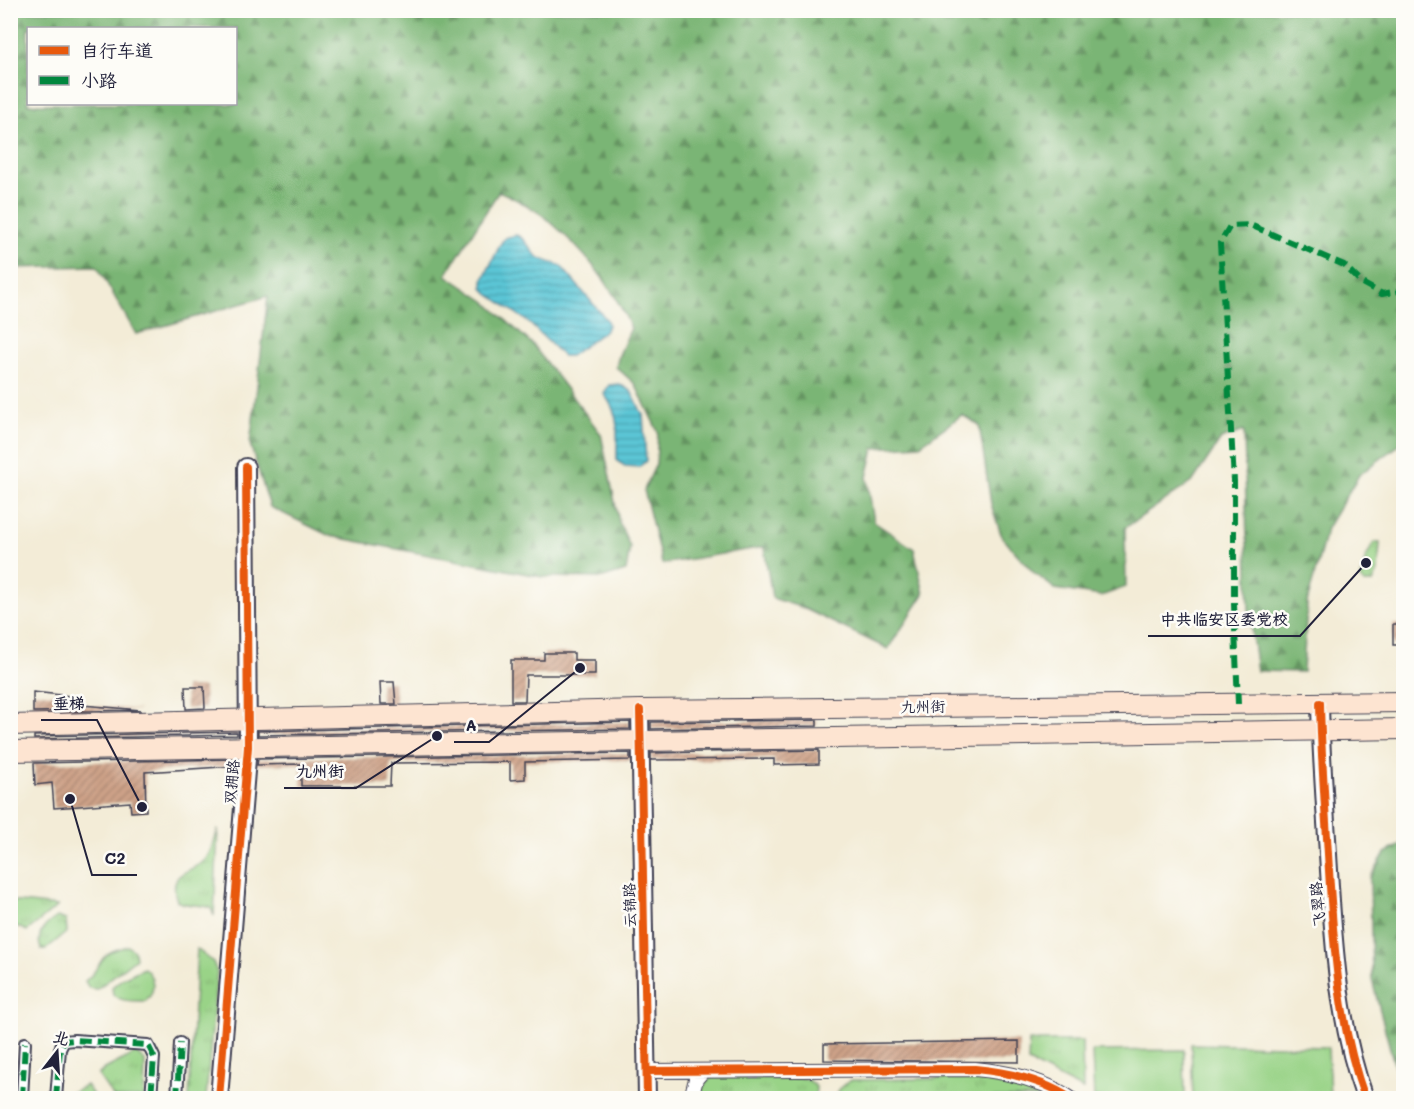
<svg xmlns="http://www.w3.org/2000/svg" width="1414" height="1109" viewBox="0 0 1414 1109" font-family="Mali,'LXGW WenKai TC',sans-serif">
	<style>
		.grass { fill: url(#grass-tufts); stroke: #5e7a61; stroke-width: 1.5 }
		.forest { fill: url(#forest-firs); stroke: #4e6c58; stroke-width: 1.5; fill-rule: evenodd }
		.pitch { fill: #99d387; stroke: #5e7a61; stroke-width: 1.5 }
		.water { fill: url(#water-rules); stroke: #3e7488; stroke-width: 1.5 }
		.building { fill: url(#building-hatch) }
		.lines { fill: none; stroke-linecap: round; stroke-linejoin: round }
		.pedestrian-casing { stroke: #414052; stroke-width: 14 }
		.minor-casing { stroke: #414052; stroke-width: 16 }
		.tertiary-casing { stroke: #414052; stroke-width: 20 }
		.secondary-casing { stroke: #414052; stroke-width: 22 }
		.pedestrian { stroke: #fff; stroke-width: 10 }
		.minor { stroke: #fff; stroke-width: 14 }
		.tertiary { stroke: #fff; stroke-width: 16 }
		.secondary { stroke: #fde4d1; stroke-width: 20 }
		.quiet { stroke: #00873e; stroke-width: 6; stroke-dasharray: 12 6; stroke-linecap: butt }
		.cycleway-casing { stroke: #fdfcf7; stroke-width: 11 }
		.cycleway { stroke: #e8590c; stroke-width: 8 }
		.labels { text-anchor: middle; stroke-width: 5; stroke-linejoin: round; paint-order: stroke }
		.street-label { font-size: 15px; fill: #22223b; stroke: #fdfcf7 }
		.leader { fill: none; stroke: #22223b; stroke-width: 2 }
		.callout-dot { fill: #22223b; stroke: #fdfcf7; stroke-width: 2 }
		.callout-label { font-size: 16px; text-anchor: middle; font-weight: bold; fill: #22223b; stroke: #fdfcf7; stroke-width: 5; stroke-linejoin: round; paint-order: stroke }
	</style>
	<defs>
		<pattern id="grass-tufts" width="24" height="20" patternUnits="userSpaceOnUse" patternTransform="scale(1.5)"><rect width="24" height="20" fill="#99d387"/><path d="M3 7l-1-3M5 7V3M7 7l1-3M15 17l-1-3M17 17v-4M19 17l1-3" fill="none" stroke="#84b575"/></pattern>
		<pattern id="forest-firs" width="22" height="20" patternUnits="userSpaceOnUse" patternTransform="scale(1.5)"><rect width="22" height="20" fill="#7ab574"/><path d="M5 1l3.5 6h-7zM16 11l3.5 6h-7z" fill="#649360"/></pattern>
		<pattern id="water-rules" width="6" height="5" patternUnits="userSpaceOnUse" patternTransform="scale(1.5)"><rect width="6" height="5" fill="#5bc6d6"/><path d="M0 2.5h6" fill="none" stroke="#4ba0af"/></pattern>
		<pattern id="building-hatch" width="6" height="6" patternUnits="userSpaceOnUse" patternTransform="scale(1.5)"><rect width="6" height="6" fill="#cea288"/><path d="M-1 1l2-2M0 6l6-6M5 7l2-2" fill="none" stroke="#a78470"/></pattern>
	</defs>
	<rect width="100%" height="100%" fill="#fdfcf7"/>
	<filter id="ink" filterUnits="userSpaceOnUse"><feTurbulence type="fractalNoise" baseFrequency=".0167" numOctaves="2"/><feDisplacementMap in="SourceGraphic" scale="12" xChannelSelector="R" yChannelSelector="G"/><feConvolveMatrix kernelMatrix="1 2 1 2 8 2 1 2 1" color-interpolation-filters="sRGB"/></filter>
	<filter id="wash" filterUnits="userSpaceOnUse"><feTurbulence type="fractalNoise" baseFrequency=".008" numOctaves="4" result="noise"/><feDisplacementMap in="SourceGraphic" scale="24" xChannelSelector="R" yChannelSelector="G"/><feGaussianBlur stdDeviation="1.35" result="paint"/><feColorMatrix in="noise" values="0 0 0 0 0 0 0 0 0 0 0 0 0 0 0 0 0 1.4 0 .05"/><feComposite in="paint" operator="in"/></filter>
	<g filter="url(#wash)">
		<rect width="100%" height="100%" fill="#f3ecd7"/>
		<!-- grass -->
		<path class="grass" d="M1374 542 1380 543 1378 571 1373 583H1364L1361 579 1365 560Z
			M218 829 214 916 211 908C199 903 188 907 177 901 167 870 188 875 205 860 212 852 215 839 218 829Z
			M10 902 11 901 58 906 27 931 11 924Z
			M57 917 66 920 67 932 46 949H41C35 934 45 925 57 917Z
			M128 946 135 952 136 958 97 989 89 988 85 981C107 963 94 954 128 946Z
			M197 949 213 962 217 972 206 1098H189Z
			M144 968C155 977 156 991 146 1001 134 1001 122 1002 113 995L112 987 123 978Z
			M1029 1041H1082L1083 1090 1028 1062Z
			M136 1053 145 1061 144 1098H114L98 1075 105 1069Z
			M712 1077 803 1078 810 1081 816 1087 815 1098H699L705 1083Z
			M983 1078C1005 1080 1028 1086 1047 1098H837C837 1088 844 1084 852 1080Z
			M86 1085 95 1098H66V1095Z"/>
		<!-- forest -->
		<path class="forest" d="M10 11H1403V442L1359 475 1327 528 1307 603 1303 672 1257 671 1249 613 1244 431 1221 439 1193 481 1125 528 1126 587 1101 596 1055 589 1033 572 1002 537 991 504 979 425 962 415 920 445 874 448 867 477 874 522 914 549 924 594 888 649 803 608 772 598 764 547 662 564 644 490 656 464 658 432 635 384 616 367 619 355 631 328C612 284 584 251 547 219 534 208 515 199 499 191L446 275 485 301 532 344 601 434 619 522 630 547 626 571 603 578 543 577 330 536 270 507 250 444 268 296 136 334 97 266 11 268ZM28 28H236V104H28Z
			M1402 844 1404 846 1403 1098 1372 980 1370 878 1385 853Z"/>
		<!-- pitch -->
		<path class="pitch" d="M1191 1044 1328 1047 1330 1098H1193Z
			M1184 1050 1185 1098H1094L1092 1051Z"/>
		<!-- water -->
		<path class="water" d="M516 235C526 238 529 249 537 256 543 261 552 263 560 265L607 320 608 325 606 330 570 356H563L527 321 487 293 483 288V280L501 243 505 238Z
			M619 384 631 391 643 415 646 461 639 467 625 466 617 461C616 433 622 418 604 394L609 385Z"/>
		<g id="blocks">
			<!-- building -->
			<path class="building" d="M1393 624H1404V645H1393Z
				M544 653H574V660H595V675H526L525 701H511V660H544Z
				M380 682H394L396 704H381Z
				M185 687H204L205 708 186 709Z
				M33 692 70 696V704L141 710 33 712Z
				M817 720V726L651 729V722Z
				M630 722V729L258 735V731Z
				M237 732V735L34 739V736Z
				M819 750V764L774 765V759L651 760V753Z
				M630 753V760L525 762V779L510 780V762L391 763 390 786H301V764L257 765 258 759Z
				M236 759V766L145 772 146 811 131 812 130 802 54 808 52 783 35 785 34 763Z
				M1019 1041V1062L824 1060V1044Z"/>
		</g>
	</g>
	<g filter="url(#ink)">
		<use href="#blocks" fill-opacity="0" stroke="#414052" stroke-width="1.5"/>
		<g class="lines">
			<defs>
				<path id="pedestrian" d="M22 1098 25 1043
					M56 1098 60 1049 64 1041 74 1040 148 1045 154 1057 151 1098
					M177 1098 180 1043"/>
				<path id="minor" d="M647 1071 975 1069C1008 1072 1041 1079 1070 1098
					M691 1098 696 1079 703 1071"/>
				<path id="tertiary" d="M1320 703C1321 754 1325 804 1328 854 1333 936 1337 1021 1365 1098
					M640 710 647 1098
					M219 1098 248 747 246 467"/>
				<path id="secondary" d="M10 725 640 710 1404 702
					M10 751 1404 729"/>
			</defs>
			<!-- pedestrian casing -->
			<use href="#pedestrian" class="pedestrian-casing"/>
			<!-- minor casing -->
			<use href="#minor" class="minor-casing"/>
			<!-- tertiary casing -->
			<use href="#tertiary" class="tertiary-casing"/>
			<!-- secondary casing -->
			<use href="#secondary" class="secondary-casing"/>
			<!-- pedestrian -->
			<use href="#pedestrian" class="pedestrian"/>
			<!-- minor -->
			<use href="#minor" class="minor"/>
			<!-- tertiary -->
			<use href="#tertiary" class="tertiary"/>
			<!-- secondary -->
			<use href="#secondary" class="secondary"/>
			<!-- quiet -->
			<path class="quiet" d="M1238 704 1234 604V481L1220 243 1230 226 1250 225 1344 265 1362 283 1382 294 1404 290
				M22 1098 25 1043
				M56 1098 60 1049 64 1041 74 1040 148 1045 154 1057 151 1098
				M177 1098 180 1043"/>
			<defs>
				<path id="cycleway" d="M1320 703C1321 754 1325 804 1328 854 1333 936 1337 1021 1365 1098
					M640 710 647 1098
					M647 1071 975 1069C1008 1072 1041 1079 1070 1098
					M219 1098 248 747 246 467"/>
			</defs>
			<!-- cycleway casing -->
			<use href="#cycleway" class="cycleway-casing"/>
			<!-- cycleway -->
			<use href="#cycleway" class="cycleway"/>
		</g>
	</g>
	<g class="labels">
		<!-- street labels -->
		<g class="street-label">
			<text transform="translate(923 707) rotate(-1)" y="5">九州街</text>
			<text transform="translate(232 782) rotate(-85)" y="5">双拥路</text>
			<text transform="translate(1318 904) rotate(-95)" y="5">飞翠路</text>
			<text transform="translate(630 905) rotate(-91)" y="5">云锦路</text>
		</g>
	</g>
	<!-- callouts -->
	<path class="leader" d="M1366 563L1300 636H1148M142 807L97 720H41M580 668L489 742H454M437 736L356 788H284M70 799L92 875H137"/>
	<g class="callout-dot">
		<circle cx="1366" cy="563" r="6"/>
		<circle cx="142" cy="807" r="6"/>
		<circle cx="580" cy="668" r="6"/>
		<circle cx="437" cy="736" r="6"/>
		<circle cx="70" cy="799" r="6"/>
	</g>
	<g class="callout-label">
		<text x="1224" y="625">中共临安区委党校</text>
		<text x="69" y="709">垂梯</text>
		<text x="471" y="731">A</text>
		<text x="320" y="777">九州街</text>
		<text x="115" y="864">C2</text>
	</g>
	<!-- margin -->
	<rect width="1414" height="1109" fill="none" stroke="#fdfcf7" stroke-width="36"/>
	<!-- legend -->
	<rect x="27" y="27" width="210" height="78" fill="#fdfcf7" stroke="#a5a5ac" stroke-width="1.5"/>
	<rect x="39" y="46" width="30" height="9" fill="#e8590c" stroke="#a5a5ac" stroke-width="1.5"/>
	<text x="81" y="57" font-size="18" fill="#22223b">自行车道</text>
	<rect x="39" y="76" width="30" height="9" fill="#00873e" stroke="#a5a5ac" stroke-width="1.5"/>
	<text x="81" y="87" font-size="18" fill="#22223b">小路</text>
	<!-- north arrow -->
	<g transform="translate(57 1052) rotate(17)" stroke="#fdfcf7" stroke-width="4.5" paint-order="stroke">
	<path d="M0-4.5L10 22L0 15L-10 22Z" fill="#22223b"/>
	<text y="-9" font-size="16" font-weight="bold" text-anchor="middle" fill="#22223b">北</text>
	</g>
</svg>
